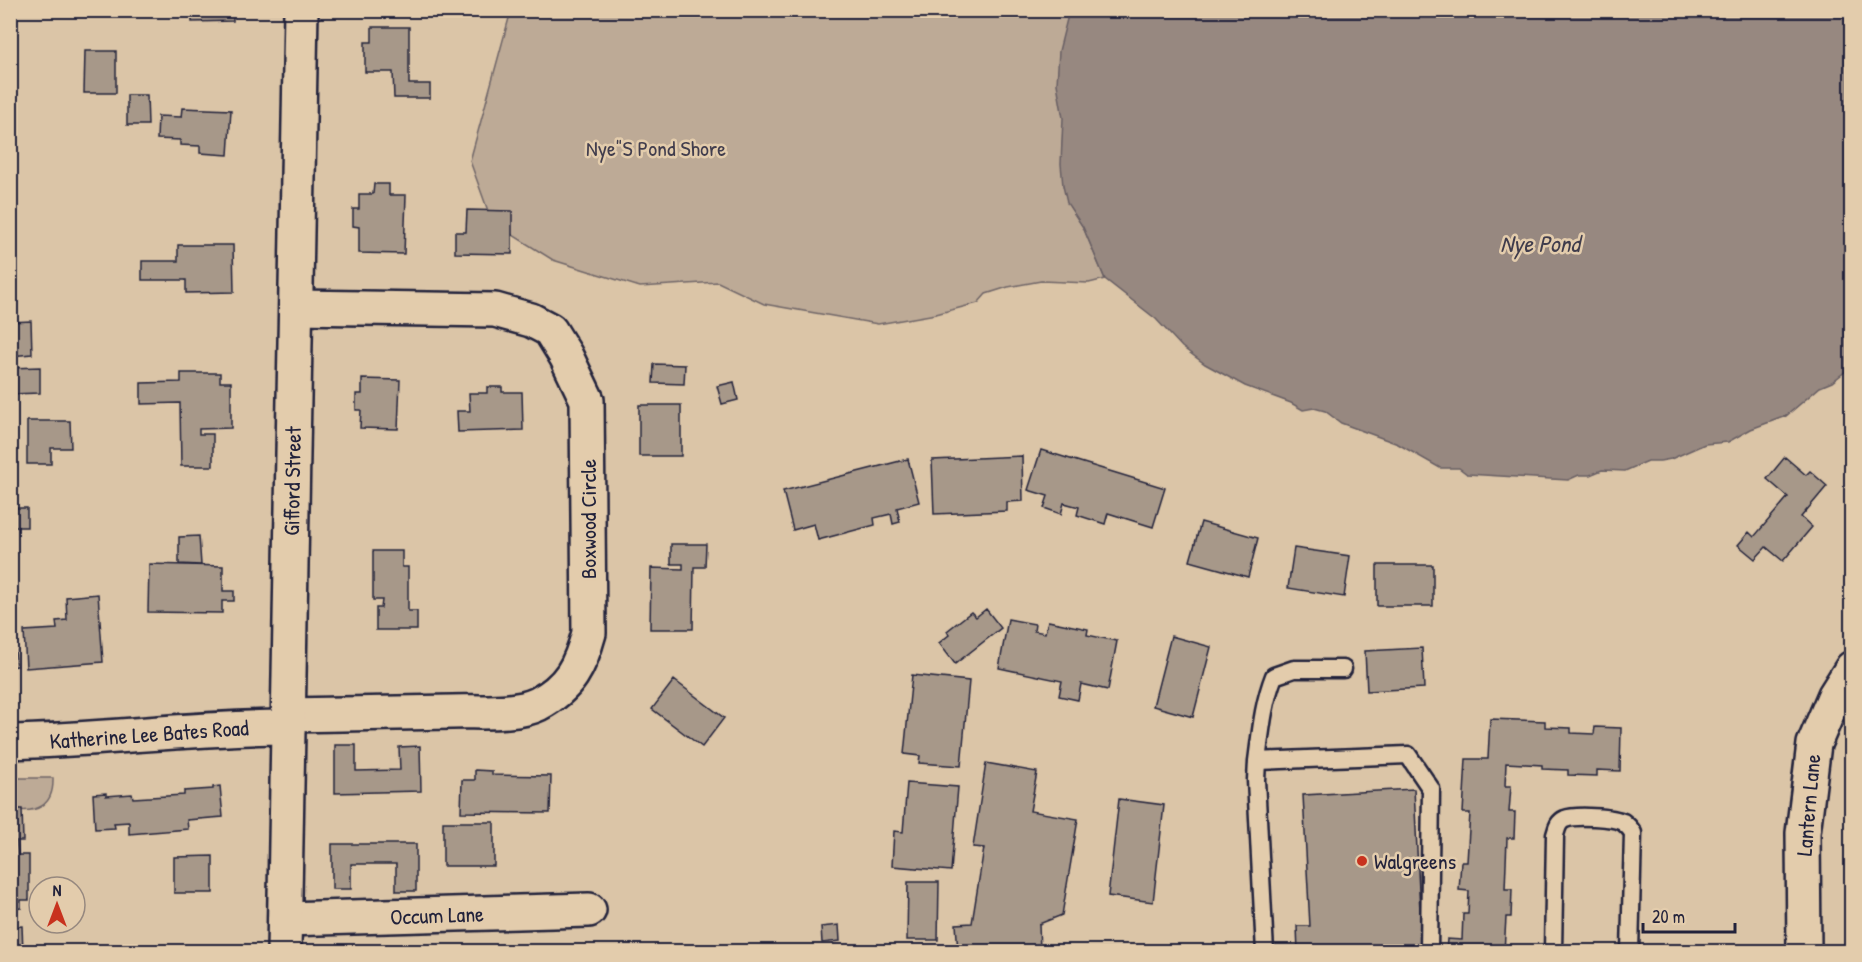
<svg xmlns="http://www.w3.org/2000/svg" width="1862" height="962" viewBox="0 0 1862 962" font-family="'Patrick Hand',sans-serif">
	<style>
		.green { fill: #bdaa96; stroke: #706668; stroke-width: 1.5 }
		.water { fill: #978880; stroke: #685f64; stroke-width: 1.5 }
		.building { fill: #a79889; stroke: #22223b; stroke-width: 1.5 }
		.lines { fill: none; stroke-linecap: round; stroke-linejoin: round }
		.service-casing { stroke: #22223b; stroke-width: 21 }
		.minor-casing { stroke: #22223b; stroke-width: 38 }
		.tertiary-casing { stroke: #22223b; stroke-width: 38 }
		.secondary-casing { stroke: #22223b; stroke-width: 38 }
		.service { stroke: #e3ccac; stroke-width: 16 }
		.minor { stroke: #e3ccac; stroke-width: 33 }
		.tertiary { stroke: #e3ccac; stroke-width: 33 }
		.secondary { stroke: #e3ccac; stroke-width: 33 }
		.poi-dot { fill: #c8321e; stroke: #e3ccac; stroke-width: 2 }
		.labels { text-anchor: middle; stroke-width: 5; stroke-linejoin: round; paint-order: stroke }
		.park-label { font-size: 22px; fill: #413d4d; stroke: #e3ccac }
		.street-label { font-size: 22px; fill: #22223b; stroke: #e3ccac }
		.poi-label { font-size: 22px; fill: #22223b; stroke: #e3ccac; text-anchor: start }
		.water-label { font-size: 24px; font-style: italic; fill: #3f3c4c; stroke: #e3ccac }
	</style>
	<rect width="100%" height="100%" fill="#dbc5a7"/>
	<filter id="ink" filterUnits="userSpaceOnUse"><feTurbulence type="fractalNoise" baseFrequency=".0167" numOctaves="2"/><feDisplacementMap in="SourceGraphic" scale="12" xChannelSelector="R" yChannelSelector="G"/><feConvolveMatrix kernelMatrix="1 2 1 2 8 2 1 2 1" color-interpolation-filters="sRGB"/></filter>
	<g filter="url(#ink)">
		<!-- green -->
		<path class="green" d="M513 11H1119L1063 129 1062 148 1070 207 1083 227 1105 279 1089 283 1041 281 1008 287 986 294 978 303 936 314 878 324 764 304 718 282 640 287 553 260 492 222 470 161 509 18Z
			M10 778H53C54 807 35 814 11 809Z"/>
		<!-- water -->
		<path class="water" d="M1069 11H1851V367L1832 382 1820 387 1786 416 1751 429 1728 442 1705 444 1671 459 1660 461H1648L1625 471 1602 470 1590 475H1579L1568 480 1467 474 1459 468H1440L1398 444 1341 423 1325 411 1314 408 1303 410 1291 403 1245 386 1205 364 1182 347 1156 319 1105 279 1083 227 1067 203 1063 186 1061 164 1063 118 1057 84 1059 51Z"/>
		<!-- building -->
		<path class="building" d="M192 10H233V21L192 22Z
			M372 27H409V84H430V98H394L393 72H365V42H372Z
			M85 51H116V93H84Z
			M127 95H147L148 125H127Z
			M182 108 231 110 228 155 200 153V146L180 145V140L157 139 158 116 181 117Z
			M374 184H389V195H406L404 254 359 253V227L353 226V209H359V194H373Z
			M467 210 512 211V254L455 253V232H466Z
			M178 245H233L234 292 186 293V280H142V261H178Z
			M10 264 15 265 16 284H11L12 291H10Z
			M31 321 32 354 10 356V322Z
			M654 364 685 365 684 384 653 383Z
			M40 367V393L11 394 10 368Z
			M181 373H220V382H231V428L199 429V434H213V466H181L180 403 141 404V383L181 382Z
			M362 379 400 380 398 429 360 428 361 410H356V394H362Z
			M734 382 738 400 722 404 717 386Z
			M487 387H502V392H522L523 430 458 432 457 411H470L469 393H487Z
			M639 405H681V456H639Z
			M27 421H70L71 448H51V464H27Z
			M1041 450 1165 488 1153 527 1108 513 1105 524 1077 515 1079 507 1064 503 1061 514 1044 508 1048 496 1028 490Z
			M1022 456 1023 501 1007 502V511L934 514 932 460Z
			M1785 457 1806 475 1810 471 1827 486 1801 517 1812 527 1783 561 1766 547 1755 559 1738 545 1749 532 1754 537 1788 497 1767 479Z
			M908 459 919 502 897 508 900 522 893 524 891 514 874 518 875 525 818 540 814 524 793 530 783 491Z
			M12 508H27V527H12Z
			M1201 522 1258 538 1248 577 1190 561Z
			M199 536 201 565 179 564V537Z
			M671 544H706L705 567H694L693 629H650L651 568 683 569V564H671Z
			M1294 548 1350 556 1344 597 1288 588Z
			M373 551H402V567H408V611H417V630H376V608H381L382 600H373Z
			M149 564 223 566V591H234V601H222V613L148 612Z
			M1377 565H1433V606H1377Z
			M98 594 103 662 26 668 24 631 57 629 56 621 67 620 66 597Z
			M10 607 17 666 10 667Z
			M986 609 1001 628 955 664 939 643 949 635 947 631 971 612 976 617Z
			M1008 619 1035 624 1034 631 1045 633 1048 621 1088 629 1087 635 1117 641 1108 690 1081 684 1078 700 1059 696 1062 681 999 668Z
			M1171 636 1211 647 1193 717 1153 706Z
			M1422 648 1424 688 1367 691 1365 651Z
			M912 675 969 681 961 766 919 763 920 756 904 754Z
			M674 680 724 718 702 747 652 709Z
			M1490 719 1545 721V727L1571 728V733L1594 734 1595 727 1621 728 1620 771 1597 770V776L1568 775V770L1542 769V765L1506 763 1505 786H1511L1509 812H1515L1514 838H1507L1505 889H1512L1511 917H1506L1504 952H1446L1447 939 1462 940 1463 914H1468L1469 891 1459 890 1461 862H1467L1470 813H1463L1466 759H1488Z
			M335 745H356V771L400 770 399 747 420 746 421 791 335 793Z
			M986 763 1037 772 1030 811 1078 819 1062 915 1039 924 1040 952H958L956 924 972 923 984 848 973 847Z
			M475 770 492 771V775L551 776 550 813 461 812 462 780H475Z
			M907 783 958 787 951 871 892 866 894 831 903 832Z
			M220 786 223 817 187 820 188 829 129 834V822L114 823 115 828 95 829 93 794 106 793V796L132 794 133 798 184 795V791L213 789V787Z
			M1414 789 1422 952H1298L1297 926H1310L1303 795Z
			M1119 799 1164 805 1153 902 1108 896Z
			M10 809H22L23 841H17L18 855H29V900H21V908L13 909 14 916 10 917Z
			M443 822H494V866H443Z
			M332 844H416V891H396V864H351V889H332Z
			M213 856V893H174V857Z
			M908 882H939L938 940H907Z
			M839 925 840 941 822 943 821 927Z
			M22 926 23 952H10V927Z"/>
		<g class="lines">
			<defs>
				<path id="service" d="M1257 761C1261 731 1263 704 1274 676L1294 669H1343
					M1265 952 1256 780 1257 761 1408 755 1431 789 1429 952
					M1553 952 1555 835C1557 828 1558 822 1565 819 1575 815 1613 817 1623 822 1627 825 1630 828 1633 833L1630 952"/>
				<path id="minor" d="M288 715C343 714 397 713 452 712 477 711 516 715 538 704 570 687 580 666 589 633L587 400 566 356 550 330 531 320 495 310 296 307
					M285 919 589 910
					M1804 952 1803 833 1814 744 1835 695 1852 668"/>
				<path id="tertiary" d="M10 742C103 740 195 727 288 727"/>
				<path id="secondary" d="M284 952 301 10"/>
			</defs>
			<!-- service casing -->
			<use href="#service" class="service-casing"/>
			<!-- minor casing -->
			<use href="#minor" class="minor-casing"/>
			<!-- tertiary casing -->
			<use href="#tertiary" class="tertiary-casing"/>
			<!-- secondary casing -->
			<use href="#secondary" class="secondary-casing"/>
			<!-- service -->
			<use href="#service" class="service"/>
			<!-- minor -->
			<use href="#minor" class="minor"/>
			<!-- tertiary -->
			<use href="#tertiary" class="tertiary"/>
			<!-- secondary -->
			<use href="#secondary" class="secondary"/>
		</g>
	</g>
	<!-- markers -->
	<circle class="poi-dot" cx="1362" cy="861" r="6"/>
	<g class="labels">
		<!-- park labels -->
		<g class="park-label">
			<text x="656" y="156">Nye"S Pond Shore</text>
		</g>
		<!-- street labels -->
		<g class="street-label">
			<text transform="translate(292 481) rotate(-89)" y="8">Gifford Street</text>
			<text transform="translate(588 519) rotate(-90)" y="8">Boxwood Circle</text>
			<text transform="translate(149 734) rotate(-4)" y="8">Katherine Lee Bates Road</text>
			<text transform="translate(1808 805) rotate(-85)" y="8">Lantern Lane</text>
			<text transform="translate(437 915) rotate(-2)" y="8">Occum Lane</text>
		</g>
		<!-- poi labels -->
		<g class="poi-label">
			<text x="1374" y="869">Walgreens</text>
		</g>
		<!-- water labels -->
		<g class="water-label">
			<text x="1540" y="252">Nye Pond</text>
		</g>
	</g>
	<!-- margin -->
	<rect width="1862" height="962" fill="none" stroke="#e3ccac" stroke-width="36"/>
	<rect x="18" y="18" width="1826" height="926" fill="none" stroke="#22223b" stroke-width="2" filter="url(#ink)"/>
	<!-- north arrow -->
	<g transform="translate(57 905)"><circle r="28" fill="#e3ccac" stroke="#96887f" stroke-width="1.5"/>
	<path d="M0-4.5L10 22L0 15L-10 22Z" fill="#c8321e"/>
	<text y="-9" font-size="16" font-weight="bold" text-anchor="middle" fill="#22223b">N</text>
	</g>
	<!-- scale -->
	<path d="M1643 923v9h92v-9" fill="none" stroke="#22223b" stroke-width="3"/>
	<text x="1652" y="923" font-size="18" fill="#22223b" stroke="#e3ccac" stroke-width="4.5" paint-order="stroke">20 m</text>
</svg>
